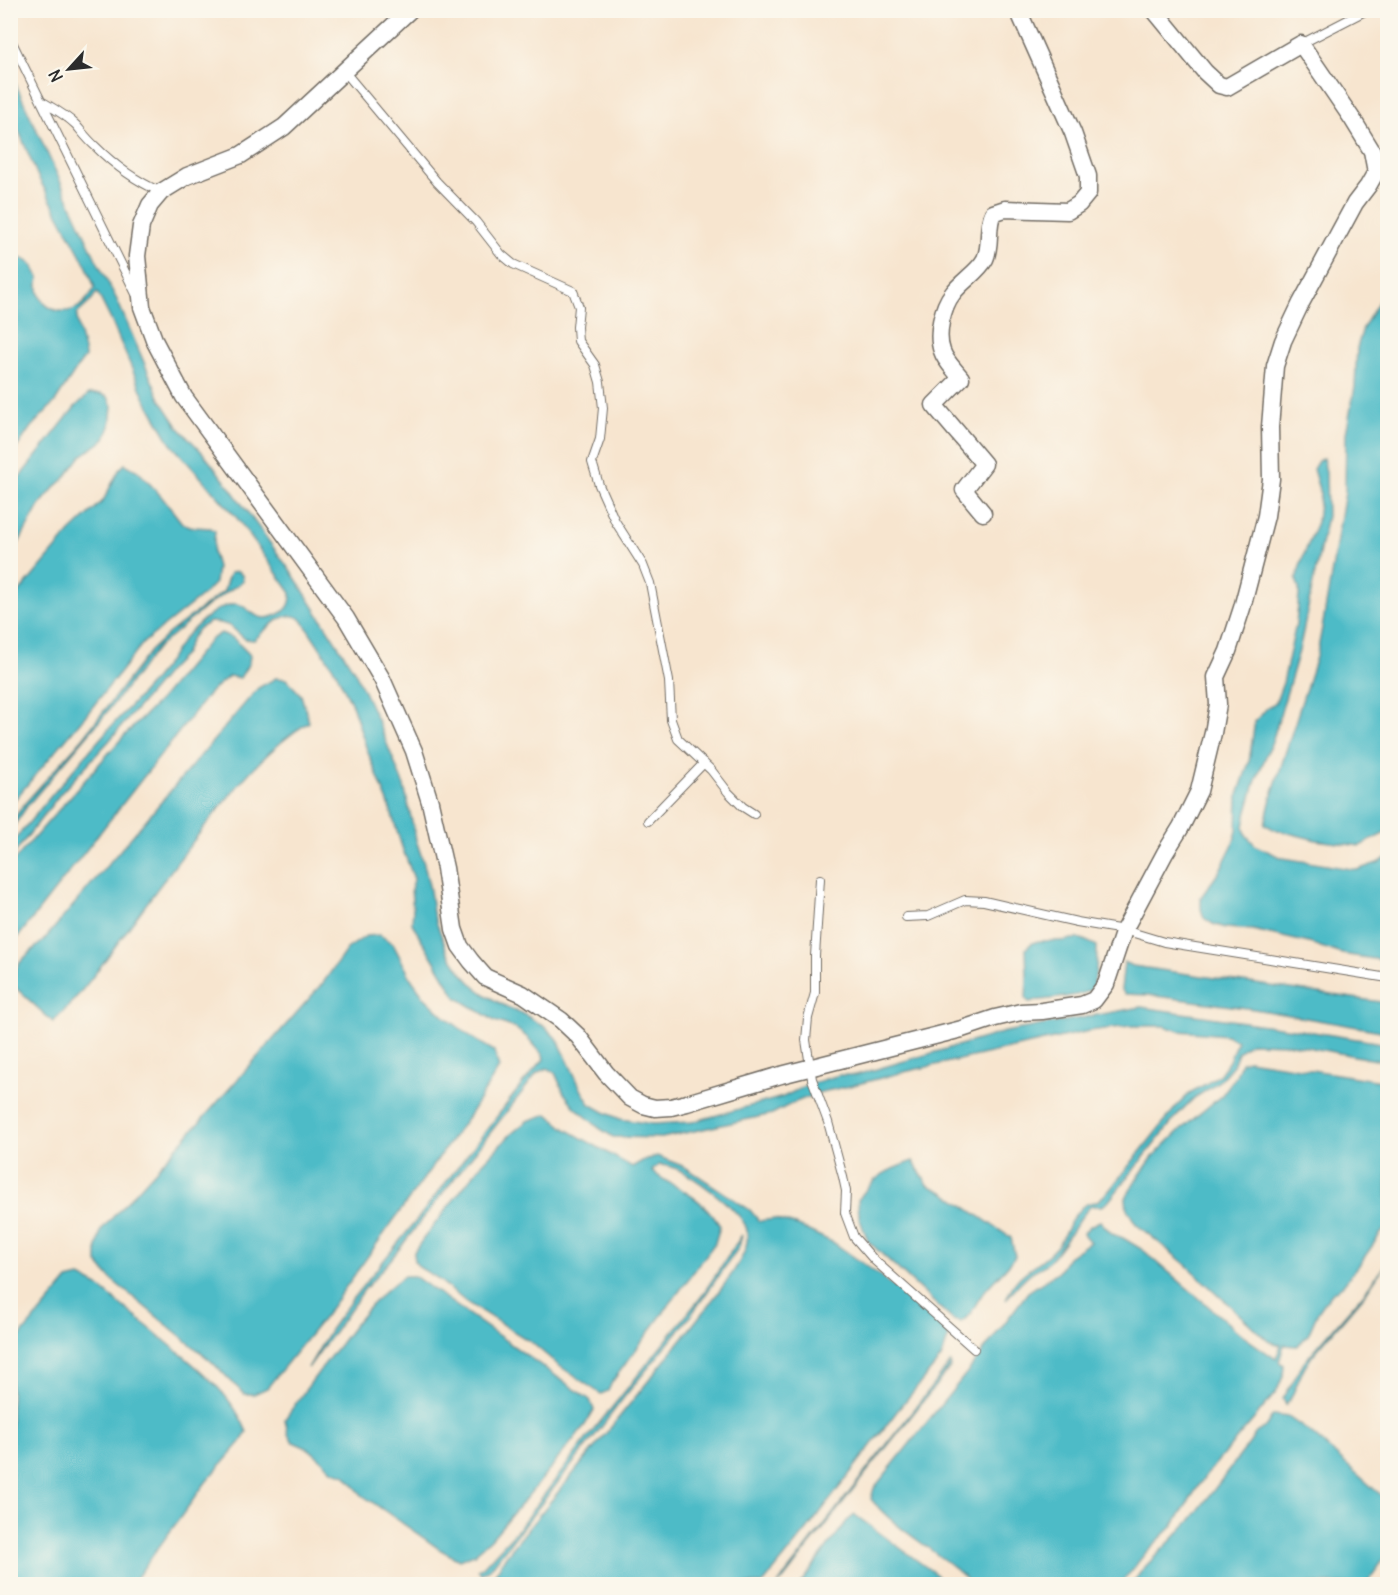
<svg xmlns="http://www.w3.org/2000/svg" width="1398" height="1595" viewBox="0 0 1398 1595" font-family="Delius,sans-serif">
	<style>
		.water { fill: #4dbbc7; stroke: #3c7379; stroke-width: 1.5 }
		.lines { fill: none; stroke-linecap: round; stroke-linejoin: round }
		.lane-casing { stroke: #726c64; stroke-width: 10 }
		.street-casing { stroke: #726c64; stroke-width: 19 }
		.lane { stroke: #fff; stroke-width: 8 }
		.street { stroke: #fff; stroke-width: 16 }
	</style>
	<rect width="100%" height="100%" fill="#fbf7ec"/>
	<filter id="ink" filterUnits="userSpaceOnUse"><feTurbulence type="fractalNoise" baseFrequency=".0167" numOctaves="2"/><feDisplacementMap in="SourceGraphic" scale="12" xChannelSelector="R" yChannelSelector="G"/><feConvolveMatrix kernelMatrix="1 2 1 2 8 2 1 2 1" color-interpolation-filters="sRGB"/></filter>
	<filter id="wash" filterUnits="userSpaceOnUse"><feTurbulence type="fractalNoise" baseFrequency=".008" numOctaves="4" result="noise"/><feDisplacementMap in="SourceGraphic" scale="24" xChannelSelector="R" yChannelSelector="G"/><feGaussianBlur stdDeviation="1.35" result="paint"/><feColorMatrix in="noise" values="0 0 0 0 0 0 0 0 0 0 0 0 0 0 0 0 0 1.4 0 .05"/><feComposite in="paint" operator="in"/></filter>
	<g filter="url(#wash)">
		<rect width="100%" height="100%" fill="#f7e5cf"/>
		<!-- water -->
		<path class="water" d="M10 72 96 259 117 300 160 399 179 428 203 453 228 485 294 576 355 672 379 724 404 786 416 840 424 864 430 890 433 913 447 951 462 973 474 986 489 997 507 1007 522 1013 545 1027 558 1040 582 1091 590 1104 604 1112 620 1119 653 1124 692 1122 783 1097 807 1085 839 1075H856L1005 1032 1141 1007 1307 1031 1387 1044V1062L1291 1044 1250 1043 1238 1052 1233 1065 1220 1080 1210 1088 1194 1098 1180 1112 1108 1202 1102 1206H1091C1074 1222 1065 1246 1048 1262 1043 1267 1037 1269 1032 1272 1021 1280 1014 1289 1006 1300 1016 1270 1037 1269 1056 1247 1065 1236 1070 1218 1081 1208 1086 1203 1091 1203 1097 1201 1101 1199 1104 1195 1108 1192L1176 1107 1191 1092 1206 1084 1220 1074 1229 1061 1237 1041 1227 1035 1179 1031 1164 1026H1130L1089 1031 904 1072 846 1087 821 1092 793 1103 772 1114 662 1138 613 1137 599 1128 574 1106 564 1093 555 1073 547 1068 537 1073 392 1258 364 1290 308 1368 330 1330 353 1298 416 1221 523 1083 544 1059 543 1055 528 1038 515 1028 495 1021 456 997 428 950 423 943 412 923 413 910 411 889 414 879 402 847 388 802 367 750 353 707 336 672 302 620C285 606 267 629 254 640L245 639 230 626 221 623 210 622 199 628 191 639 184 655 171 668 109 741 60 794 11 858V844C42 807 73 769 106 732 124 712 144 693 161 671 172 658 179 642 191 631 204 619 216 607 233 604 250 601 253 630 282 612 290 608 291 601 291 593L237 518 171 444 145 399 111 320 97 292 90 302 77 314C76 329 84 343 85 357L79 365 55 402 31 427 11 456V255C28 261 31 259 39 278 32 304 59 320 80 306 86 302 91 294 95 288L87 267 38 177 11 112Z
			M1387 287V832L1360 846 1316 840 1273 829 1265 824 1271 798 1317 654 1323 623 1345 492 1346 433 1355 387 1357 348 1363 328Z
			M89 394H101L108 397 112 406 110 426 105 439 81 456 63 480 54 488 39 506 11 557V488L75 407Z
			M1323 458 1326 472 1327 516 1299 651 1273 739 1255 783 1246 815 1244 827 1246 835 1256 846 1283 858 1357 870 1380 862 1387 857V961L1342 954 1309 943 1253 930 1226 928 1213 924 1204 918 1201 909V897L1219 872 1233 844 1237 831 1238 795 1249 762 1255 721 1267 708 1275 704 1283 683 1296 624 1299 595V588L1296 579 1303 557 1317 522 1320 493 1313 469 1318 461Z
			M125 464 138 471 161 496 182 523 193 527 211 528 215 531 213 553 217 567 215 583 203 595 143 643 91 709 11 804V602L70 532 103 501 119 470Z
			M236 571 242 575 243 581 207 606 158 647 103 717 28 805 11 830V822L26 802 83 738 150 651 169 633 224 591 227 580 230 573Z
			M221 633 233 638 250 655 249 663 240 678 229 676 211 691 11 946V864L122 738 160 700 210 640Z
			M276 678 286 679 301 695 309 722C264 750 234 790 201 831 171 870 142 909 114 948 95 974 76 1000 53 1022L16 988C6 968 31 952 43 941L258 688Z
			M380 935 393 944 412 980 425 998 444 1016 474 1039 494 1051 499 1068 470 1114 325 1316 267 1388 254 1394H244L211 1361 111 1279 97 1262V1247L101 1230 207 1114 323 983 347 949 366 936Z
			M1072 939H1082L1097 946C1097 956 1097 981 1091 989 1084 997 1042 999 1029 1002L1026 999 1027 978 1026 949C1037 934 1056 945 1072 939Z
			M1124 962 1133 966 1387 1003V1032L1254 1009 1148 995 1125 994 1121 990Z
			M1248 1060 1387 1082V1227L1381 1233 1359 1265 1342 1286 1330 1295 1318 1312 1308 1335 1297 1346 1284 1345 1279 1362 1284 1365 1283 1376 1277 1391 1254 1419 1205 1476 1172 1527 1147 1551 1121 1584H973C962 1575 952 1565 940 1557 916 1538 890 1523 871 1499L874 1488 969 1370 1028 1292 1059 1271 1068 1257 1090 1242 1083 1234 1090 1226 1100 1221 1112 1234 1123 1238 1143 1250 1243 1336 1276 1359 1281 1345 1268 1341 1184 1263 1136 1224 1127 1209 1126 1198 1134 1183 1153 1157 1178 1132 1222 1095 1236 1076 1241 1062Z
			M548 1114 564 1128 632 1167 644 1160 657 1156 685 1167 750 1210 759 1221 775 1219 798 1226 834 1243 879 1275 934 1318 949 1336 941 1358 898 1410 807 1530 763 1584H496L494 1576 506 1556C570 1477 636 1398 699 1317 712 1300 746 1261 747 1241 748 1237 747 1230 746 1227 739 1209 690 1173 672 1167 668 1166 663 1165 659 1165L652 1171C663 1181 677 1186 690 1195 703 1203 712 1213 720 1226L715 1243 612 1382 608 1391 601 1394 558 1365 531 1342 466 1302 434 1276 420 1268 414 1261V1252L423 1239 481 1165 510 1135 527 1121Z
			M913 1161 928 1185 945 1193 1011 1238 1015 1256C1006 1271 991 1281 981 1296 973 1307 974 1313 961 1322L953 1320 868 1241 859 1217 858 1200C876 1175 885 1171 913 1161Z
			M742 1235 739 1247 689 1318 625 1396 600 1429 490 1569 481 1574 478 1570 483 1567 518 1529 588 1437 701 1297Z
			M1387 1262 1366 1293 1312 1356 1303 1370 1291 1398 1286 1405 1283 1399 1304 1362 1364 1293Z
			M404 1276H414L590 1400 594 1410 585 1425 538 1484 491 1539 474 1554 459 1560 441 1550 362 1495 345 1475 332 1470 325 1463 309 1449 293 1442 288 1434 285 1419C303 1393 321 1368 340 1344 359 1318 377 1295 404 1276Z
			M80 1277 98 1286C122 1306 146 1325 170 1345 201 1371 232 1394 247 1432L241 1442 206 1482 132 1584H11V1347L68 1280Z
			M950 1363 951 1366 851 1492 823 1529 810 1545 784 1579 778 1584Z
			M1274 1415 1288 1417 1311 1433 1374 1489 1387 1500V1555L1366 1584H1132L1143 1569 1191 1520 1251 1441C1257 1429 1256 1434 1265 1427 1269 1423 1269 1418 1274 1415Z
			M855 1515 937 1575 947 1584H800L847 1521Z"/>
	</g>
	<g filter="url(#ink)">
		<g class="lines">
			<defs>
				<path id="lane" d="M10 38 136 294
					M1301 44 1367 10
					M344 71 437 182 476 222 501 254 513 264 573 291 579 307 577 327 578 341 595 365 600 382 603 408 600 439 592 462 599 485 615 521 643 565 650 583 669 681 671 720 678 739 711 770 728 792 743 807 754 814
					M41 101C53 108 66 115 76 125 82 132 88 140 95 146 114 165 136 181 161 192
					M648 821 704 763
					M820 879 815 956V993L808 1018 806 1040 812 1079 828 1122 843 1177 846 1191 845 1213 854 1237 874 1260 974 1349
					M906 917 928 916 965 900 984 901 1077 922 1124 930 1164 942 1388 978"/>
				<path id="street" d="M410 10 284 127 241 155 187 176 161 192 150 205 141 226 137 256 142 307 155 342 184 397 346 618 382 679 414 751 430 802 445 868 454 929 460 946 471 961 485 977 523 994 561 1020 578 1036 606 1073 630 1098 643 1105 655 1108 671 1107 687 1103 781 1075 962 1029 995 1018 1021 1012 1042 1011 1082 1005 1094 1000 1106 984 1124 930 1165 853 1181 827 1199 791 1213 733 1218 704 1216 677 1228 651 1242 608 1266 516 1271 479 1270 427 1275 366 1283 341 1301 303 1355 203 1368 186 1376 172 1372 151 1353 120 1301 44 1227 87 1219 85 1205 72 1154 10
					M983 513 964 490 984 464 934 405 961 378C955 370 945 361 942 351 936 335 942 307 953 293 961 282 979 271 985 259 992 244 986 227 993 213L1005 209 1068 211 1079 204 1088 193V176L1073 133 1018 10"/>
			</defs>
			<!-- lane casing -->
			<use href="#lane" class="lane-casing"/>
			<!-- street casing -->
			<use href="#street" class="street-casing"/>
			<!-- lane -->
			<use href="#lane" class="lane"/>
			<!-- street -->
			<use href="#street" class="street"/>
		</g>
	</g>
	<!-- margin -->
	<rect width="1398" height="1595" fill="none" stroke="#fbf7ec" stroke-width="36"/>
	<!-- north arrow -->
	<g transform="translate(69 69) rotate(243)" stroke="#fbf7ec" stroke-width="4.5" paint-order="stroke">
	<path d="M0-4.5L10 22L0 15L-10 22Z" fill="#2b2b2b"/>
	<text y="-9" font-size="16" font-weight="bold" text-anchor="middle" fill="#2b2b2b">N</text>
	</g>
</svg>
